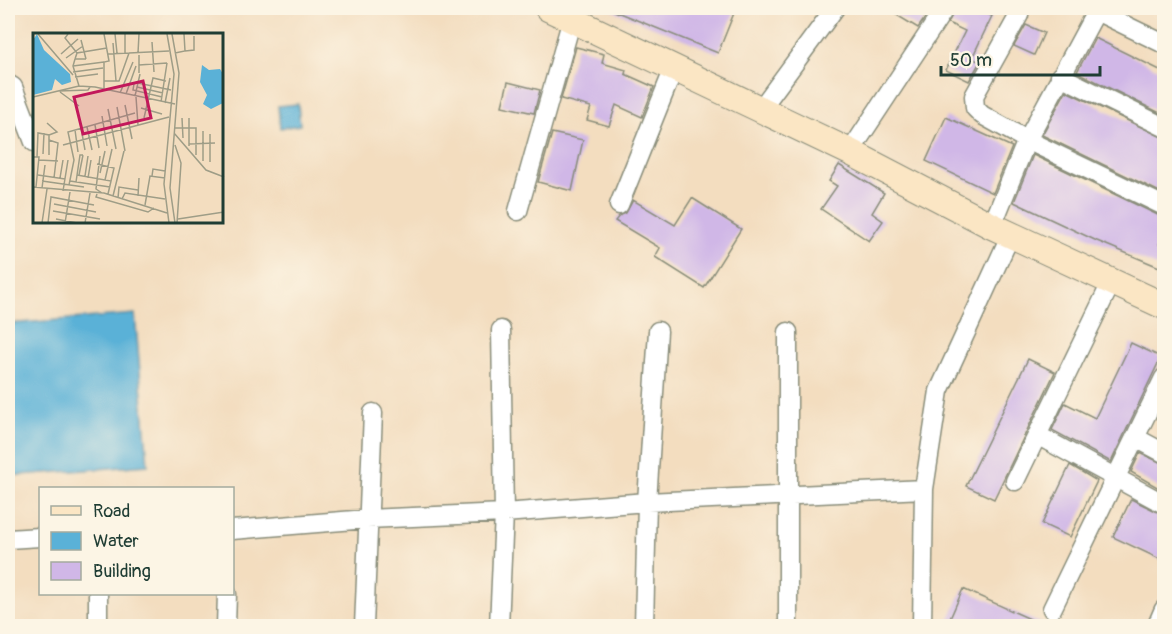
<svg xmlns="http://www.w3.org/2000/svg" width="1172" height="634" viewBox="0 0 1172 634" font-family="Pangolin,sans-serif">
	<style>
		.water { fill: #5ab1d7; stroke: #3c7786; stroke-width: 1.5 }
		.building { fill: #d0b7e7 }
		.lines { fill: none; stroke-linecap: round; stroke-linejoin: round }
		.street-casing { stroke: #898d7a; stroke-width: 21 }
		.secondary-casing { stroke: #898d7a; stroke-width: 28 }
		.street { stroke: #fff; stroke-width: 18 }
		.secondary { stroke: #fbe6c4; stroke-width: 26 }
		.inset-road { fill: none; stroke: #9e9d87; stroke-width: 1.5 }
		.view { fill: #c2185b; fill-opacity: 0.15; stroke: #c2185b; stroke-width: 3 }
		.inset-edge { fill: none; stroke: #1f3d34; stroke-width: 3 }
	</style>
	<rect width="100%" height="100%" fill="#fcf5e5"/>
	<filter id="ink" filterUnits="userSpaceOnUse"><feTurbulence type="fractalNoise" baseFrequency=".0167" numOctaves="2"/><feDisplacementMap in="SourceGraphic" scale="12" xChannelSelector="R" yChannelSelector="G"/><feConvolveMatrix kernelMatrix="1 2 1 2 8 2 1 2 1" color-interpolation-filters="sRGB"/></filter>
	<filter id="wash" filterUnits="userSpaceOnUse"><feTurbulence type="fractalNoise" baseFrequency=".008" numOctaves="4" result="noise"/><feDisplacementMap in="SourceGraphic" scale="24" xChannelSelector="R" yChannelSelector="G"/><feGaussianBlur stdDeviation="1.35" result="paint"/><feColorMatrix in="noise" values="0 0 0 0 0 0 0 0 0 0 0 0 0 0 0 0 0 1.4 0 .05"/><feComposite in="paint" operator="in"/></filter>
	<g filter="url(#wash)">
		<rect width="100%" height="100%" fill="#f3ddbf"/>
		<!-- water -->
		<path class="water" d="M298 104 300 125 280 128 278 106Z
			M135 314 148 465 8 476V324Z"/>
		<g id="blocks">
			<!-- building -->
			<path class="building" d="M607 8H736L718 53Z
				M885 8H932L918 28Z
				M956 8H973L992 16 972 58 980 62 969 81 946 70 965 31 948 23Z
				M1026 25 1044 33 1034 55 1014 46Z
				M1095 38 1164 72V115L1077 72Z
				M576 47 604 54 602 63 626 70 625 74 654 87 642 117 616 105 609 126 587 120 591 107 561 99Z
				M508 82 540 90 534 113 502 106Z
				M1066 91 1164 138V194L1042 135Z
				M946 117 1012 147 993 193 926 161Z
				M552 133 583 140 572 191 538 182Z
				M1033 155 1164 218V232L1159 244 1164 246V269L1097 241 1014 202Z
				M839 165 884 193 872 213 883 221 869 241 821 209 837 186 829 181Z
				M692 198 741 229 704 288 655 257 660 248 615 221 619 216 626 213 633 200 675 225Z
				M1131 343 1161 357 1111 462 1052 430 1065 403 1095 418Z
				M1028 359 1055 372 994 499 966 486Z
				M1140 453 1164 464V491L1131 472Z
				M1070 465 1097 481 1070 537 1042 524Z
				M1131 499 1164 515V561L1113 537Z
				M963 589 1048 627H961L949 621Z"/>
		</g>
	</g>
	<g filter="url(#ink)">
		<use href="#blocks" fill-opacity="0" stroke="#898d7a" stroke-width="1.5"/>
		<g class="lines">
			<defs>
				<path id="street" d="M1096 11 1164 44
					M1019 15 974 96 975 108 982 115 1027 140 1164 206
					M1060 76 1164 127
					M8 84 13 87 34 142
					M760 110 835 8
					M850 152 945 8
					M619 205 674 68
					M518 211 572 19
					M992 226 1027 140 1098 8
					M1037 435 1164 504
					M1136 438 1164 453
					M1015 481 1112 281
					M232 530 367 519 504 513 647 502 924 489
					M8 539 40 537
					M1052 609 1164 378
					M1158 623 1164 609
					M98 626V594
					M226 626 227 594
					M364 626 373 413
					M499 626 504 513 501 330
					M644 626 647 502 658 331
					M788 626V332
					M922 626 924 489 939 391 1011 234"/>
				<path id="secondary" d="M548 8 850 152 992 226 1164 306"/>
			</defs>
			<!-- street casing -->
			<use href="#street" class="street-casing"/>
			<!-- secondary casing -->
			<use href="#secondary" class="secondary-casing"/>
			<!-- street -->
			<use href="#street" class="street"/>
			<!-- secondary -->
			<use href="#secondary" class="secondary"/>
		</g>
	</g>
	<!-- overview -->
	<g transform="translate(33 33)">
		<rect width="190" height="190" fill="#f3ddbf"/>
		<path d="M4 1 11 17 37 41 38 49 29 52 22 46 19 57 0 62V7ZM169 32 176 37 187 36 190 41V70L178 76 170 71 174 62 167 49Z" fill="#5ab1d7"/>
		<path class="inset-road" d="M5 1 40 42M35 1 32 5 44 20M71 1 76 28 71 29V56M82 1 84 20M134 1 141 41 131 151 136 190M139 1 146 40 137 155 142 190M48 7 53 26M119 9 121 39M80 10 83 48M152 18 161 17V3M92 20V1M96 20 136 18M105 20 106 1M142 20 152 18 151 1M28 21 45 6M106 22V40M33 25 50 13M42 26 44 20 74 15M106 32 134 30M40 33 71 29M40 39 70 35M42 44 65 41M71 48H86L96 20 75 21M105 50 138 57M101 51 100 57 129 64M46 53 40 33 42 26H53M104 54 130 60M26 58 55 57 57 54M27 59 46 73M87 60 100 29M93 61 103 33M102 63 107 41M0 64 46 53 62 54 142 71M103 64 105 92M128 69 134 30M132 70 137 45M92 72 99 106M84 74 92 118M108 75 129 81M75 76 83 116M69 83 74 113M111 85 120 45 133 48M149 85 150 105M156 85V113M14 90 24 99 16 102M62 92 66 115M54 94 59 117M48 95 52 117M142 95H163V122M42 97 45 119M170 98V128M141 100 173 137 191 144M177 101V129M16 107 25 110 21 145M156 111 182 110M30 112 136 84M142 112 148 130 144 190M10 121 11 100M67 123 63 156 69 160M0 124H6L3 154M4 124 5 100 16 102V122M6 127 25 128M64 131 81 135 78 148M67 140 72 118M5 142 32 146M44 142 78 148 75 161M46 142 50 122M52 143 55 123M119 143 120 136 132 138M27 145 30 127M55 145 58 127M72 147 79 116M9 148 51 154M37 148 77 154M43 149 47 122H50M36 152 41 127 35 99 102 80M0 154 71 160 134 180M9 155 12 132M30 158 35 127M64 161 63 164 115 179 121 175M80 163 91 118M105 163 106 145M85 165 86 154 105 157M89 166 92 160 132 166M21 171 63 179M112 172 117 143 132 145M20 178 67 186M23 186 44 190M145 186 191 179M9 190 14 156M15 190 18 164 61 172M32 190 37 159M52 190 57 160"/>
		<path class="view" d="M110 48 118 85 50 101 41 64Z"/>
		<rect width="190" height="190" class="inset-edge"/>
	</g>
	<!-- margin -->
	<rect width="1172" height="634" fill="none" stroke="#fcf5e5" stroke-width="30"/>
	<!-- legend -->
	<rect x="39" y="487" width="195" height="108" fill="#fcf5e5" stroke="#a4ab9e" stroke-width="1.5"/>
	<rect x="51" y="506" width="30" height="9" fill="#fbe6c4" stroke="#a4ab9e" stroke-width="1.5"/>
	<text x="93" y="517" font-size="18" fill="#1f3d34">Road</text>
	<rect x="51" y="532" width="30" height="18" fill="#5ab1d7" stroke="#a4ab9e" stroke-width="1.5"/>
	<text x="93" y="547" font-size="18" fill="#1f3d34">Water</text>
	<rect x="51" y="562" width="30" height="18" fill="#d0b7e7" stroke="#a4ab9e" stroke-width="1.5"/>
	<text x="93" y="577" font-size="18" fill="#1f3d34">Building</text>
	<!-- scale -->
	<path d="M941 66v9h159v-9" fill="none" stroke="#1f3d34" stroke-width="3"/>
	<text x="950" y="66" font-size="18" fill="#1f3d34" stroke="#fcf5e5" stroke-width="4.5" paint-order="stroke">50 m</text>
</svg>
